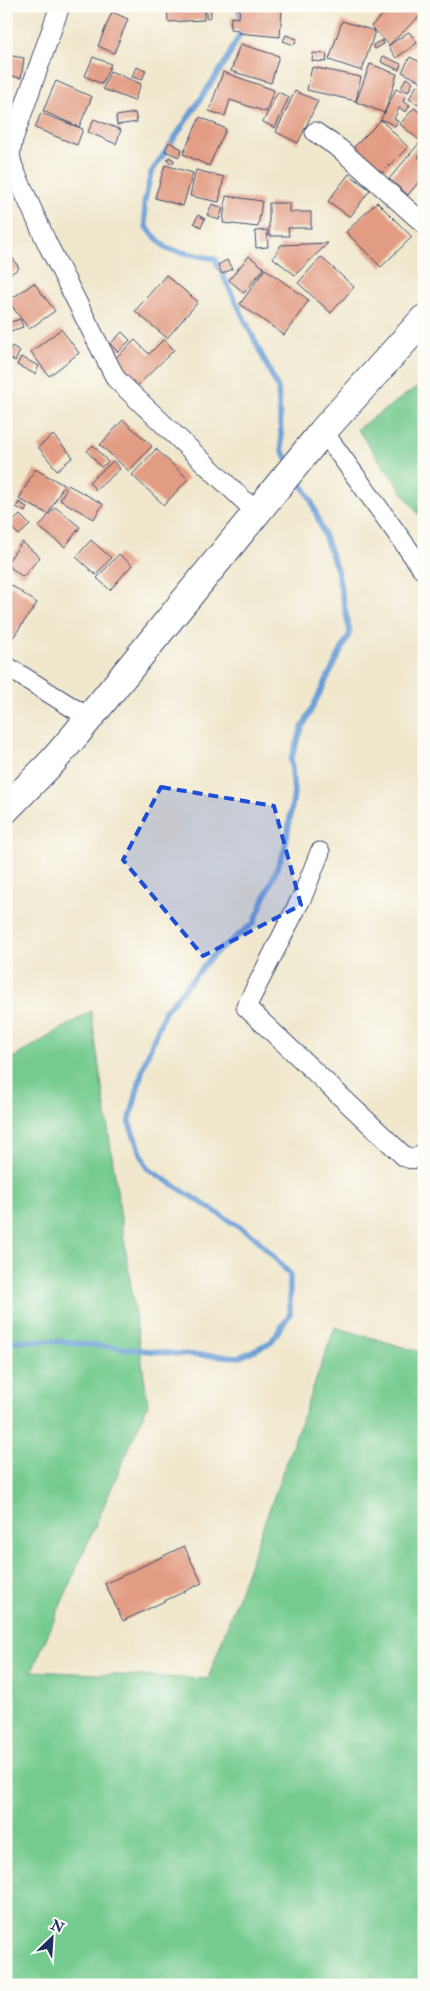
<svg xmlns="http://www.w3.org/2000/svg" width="430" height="1991" viewBox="0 0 430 1991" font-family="'IM FELL Double Pica',serif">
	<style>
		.green { fill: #75cb8f; stroke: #487d76 }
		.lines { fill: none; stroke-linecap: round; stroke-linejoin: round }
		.stream { stroke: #699dd5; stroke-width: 5.5 }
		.building { fill: #e29c83 }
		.minor-casing { stroke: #3b4b6e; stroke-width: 21 }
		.trunk-casing { stroke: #3b4b6e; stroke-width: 30 }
		.minor { stroke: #fff; stroke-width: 19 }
		.trunk { stroke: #fff; stroke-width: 28 }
		.marked { fill: #1d4ed8; fill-opacity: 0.2; stroke: #1d4ed8; stroke-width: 4; stroke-dasharray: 10 6; stroke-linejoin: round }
	</style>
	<rect width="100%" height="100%" fill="#fdfcf7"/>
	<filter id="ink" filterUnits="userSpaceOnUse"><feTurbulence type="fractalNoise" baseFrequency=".02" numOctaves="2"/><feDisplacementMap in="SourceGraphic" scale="10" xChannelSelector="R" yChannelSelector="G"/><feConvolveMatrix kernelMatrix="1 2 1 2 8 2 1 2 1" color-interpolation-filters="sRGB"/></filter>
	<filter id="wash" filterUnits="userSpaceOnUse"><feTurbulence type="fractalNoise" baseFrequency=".0096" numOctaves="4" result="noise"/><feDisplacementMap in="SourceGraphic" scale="20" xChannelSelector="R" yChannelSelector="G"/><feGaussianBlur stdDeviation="1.12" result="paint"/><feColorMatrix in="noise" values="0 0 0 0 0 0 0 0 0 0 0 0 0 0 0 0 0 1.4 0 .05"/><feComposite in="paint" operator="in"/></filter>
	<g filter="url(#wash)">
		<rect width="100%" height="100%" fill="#f0e7cc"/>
		<!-- green -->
		<path class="green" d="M424 382V522L357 429Z
			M91 1011 148 1404 32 1671 208 1679 335 1327 424 1353V1985H6V1062Z"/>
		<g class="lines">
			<!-- stream -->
			<path class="stream" d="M238 6 241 19
				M243 28 226 61 151 173 144 204 146 227 167 249 215 259 278 388 282 450 289 462
				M6 1341H55L177 1354 240 1357 271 1342 290 1314V1274L255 1237 147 1168 129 1123 144 1064 165 1011 214 954 254 923 285 849 294 793 291 759 302 728 350 633 337 570 311 500 296 474"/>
		</g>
		<g id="blocks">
			<!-- building -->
			<path class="building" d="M167 6H203L204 20 168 22Z
				M206 6H211V17L206 18Z
				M240 6 282 9 280 37 238 33V30L230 29 231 17 239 18Z
				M392 6H424V12L389 45 371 26Z
				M112 12 128 19 114 53 98 46Z
				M342 21 375 31 362 71 329 60Z
				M409 32 417 43 396 58 388 46Z
				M286 35 297 39 294 45 283 41Z
				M382 40 384 44 375 49 373 45Z
				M240 44 279 56 271 83 231 71Z
				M313 53 327 54 326 62 312 61Z
				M6 55 24 58 21 78 6 75Z
				M383 56 401 64 399 70 381 62Z
				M93 57 111 64 102 84 85 76Z
				M410 57 424 64V83L402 72Z
				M370 64 397 74 385 113 356 102Z
				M136 67 146 70 142 80 132 77Z
				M312 67 361 77 356 101 307 90Z
				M110 71 141 84 134 101 103 89Z
				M223 72 274 90 266 112 230 100 225 116 209 111Z
				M406 78 413 82 408 92 401 88Z
				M56 81 92 97 79 127 43 111Z
				M417 85 424 88V94L418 104 409 99Z
				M396 89 406 94 403 102 410 105 406 112 399 108 394 119 398 121 395 126 381 119Z
				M295 91 318 101 298 143 276 132Z
				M278 92 289 97 275 128 263 122Z
				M414 108 424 116V135L419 140 400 124Z
				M41 113 83 129 77 145 35 128Z
				M135 113 137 122 117 125 116 116Z
				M200 117 226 129 209 166 183 154Z
				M94 119 121 130 116 144 88 132Z
				M381 120 408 147 377 178 350 151Z
				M421 141 424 143V150L418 157 424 162V175L408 195 389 179Z
				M169 142 182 149 179 157 165 151Z
				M169 157 174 160 173 164 167 161Z
				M165 165 193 173 183 206 155 198Z
				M196 170 224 177 219 202 190 196Z
				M349 174 370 190 350 217 328 201Z
				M226 196 262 201 258 227 223 223Z
				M377 202 412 237 381 267 346 232Z
				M269 203H289V212H311V228H288L289 236H269Z
				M212 204 223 208 219 220 207 215Z
				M198 215 205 219 201 227 194 223Z
				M267 230 268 247 256 248 255 231Z
				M328 243 295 275 273 258 281 245Z
				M6 248 19 268 6 277Z
				M249 256 264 268 244 293 229 280Z
				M321 257 354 287 331 313 298 283Z
				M227 260 232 269 222 274 218 265Z
				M265 269 309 300 284 335 240 304Z
				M166 275 198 302 167 338 135 311Z
				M34 283 55 311 29 329 8 301Z
				M20 319 23 327 11 331 8 323Z
				M61 329 79 353 49 376 31 352Z
				M122 332 130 340 118 352 110 344Z
				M164 339 174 350 137 386 112 361 135 340 149 354Z
				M12 346 20 351 15 361 6 356Z
				M21 357 39 366 35 374 17 365Z
				M123 420 152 446 129 471 100 445Z
				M53 435 73 457 57 470 38 447Z
				M93 445 108 462 101 467 87 451Z
				M156 449 188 479 164 505 132 475Z
				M113 461 120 469 96 490 89 482Z
				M35 469 64 485 48 514 19 499Z
				M68 485 103 504 94 519 60 500Z
				M19 502 27 507 25 512 16 507Z
				M55 507 80 527 65 547 39 527Z
				M20 515 30 525 19 535 9 525Z
				M6 524 12 534 6 537Z
				M91 540 111 558 96 575 76 557Z
				M22 542 40 557 23 577 6 564Z
				M119 554 132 565 110 590 97 578Z
				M11 585 37 603 12 639 6 635V591Z
				M184 1546 202 1583 123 1621 105 1584Z"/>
		</g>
	</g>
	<g filter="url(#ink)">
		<use href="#blocks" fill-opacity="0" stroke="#3b4b6e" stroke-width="1"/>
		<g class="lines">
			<defs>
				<path id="minor" d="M60 6 13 139 10 155 13 167 47 243 116 379 256 512
					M315 132 340 149 424 224
					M323 431 424 571
					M6 666 89 718
					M320 852 303 895 246 1007 405 1157C414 1161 417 1158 424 1152"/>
				<path id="trunk" d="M6 809 53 761 77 733 323 431 424 319"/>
			</defs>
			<!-- minor casing -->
			<use href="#minor" class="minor-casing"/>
			<!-- trunk casing -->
			<use href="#trunk" class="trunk-casing"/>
			<!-- minor -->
			<use href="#minor" class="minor"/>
			<!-- trunk -->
			<use href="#trunk" class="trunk"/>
		</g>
	</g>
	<!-- marked area -->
	<path class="marked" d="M161 787 274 806 301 905 203 956 123 860Z"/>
	<!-- margin -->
	<rect width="430" height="1991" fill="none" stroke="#fdfcf7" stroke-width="25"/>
	<!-- north arrow -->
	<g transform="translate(52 1938) rotate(25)" stroke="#fdfcf7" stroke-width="4" paint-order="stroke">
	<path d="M0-4L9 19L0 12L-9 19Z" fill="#1b2f5e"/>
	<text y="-8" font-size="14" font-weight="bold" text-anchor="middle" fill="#1b2f5e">N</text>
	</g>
</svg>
